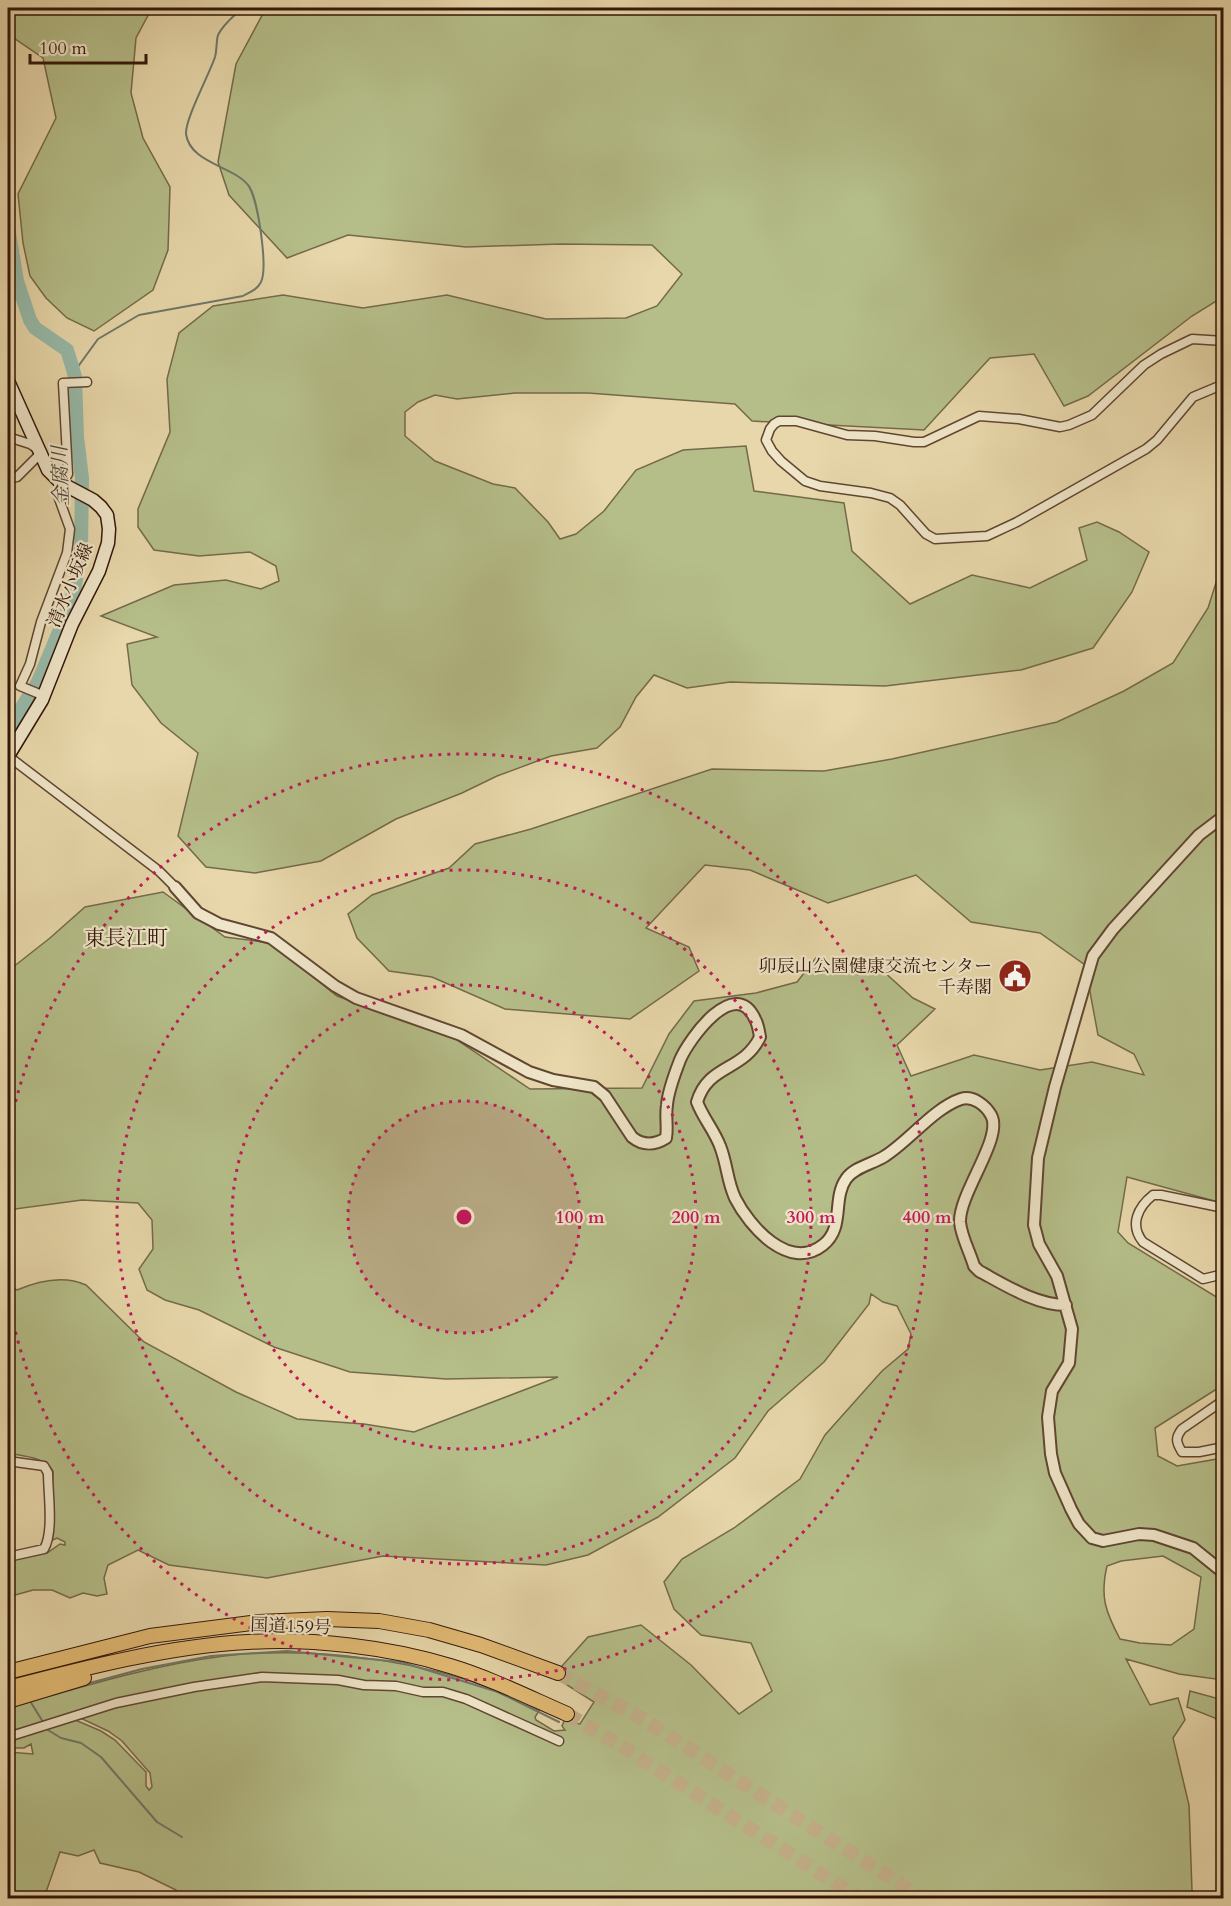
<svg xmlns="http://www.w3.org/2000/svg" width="1231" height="1906" viewBox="0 0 1231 1906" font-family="Cardo,'Noto Serif JP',serif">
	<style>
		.green { fill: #b5be89; stroke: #746a4a; stroke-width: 1.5; fill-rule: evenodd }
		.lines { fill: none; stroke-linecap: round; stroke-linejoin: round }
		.stream { stroke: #6f7869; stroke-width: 2 }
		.river { stroke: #97baa9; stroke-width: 14 }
		.trunk-tunnel { stroke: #c3b08a; stroke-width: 14; stroke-dasharray: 14 7; stroke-linecap: butt }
		.minor-casing { stroke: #604632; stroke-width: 11 }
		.tertiary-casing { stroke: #604632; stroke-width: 14 }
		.secondary-casing { stroke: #33160a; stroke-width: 15 }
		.trunk-casing { stroke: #33160a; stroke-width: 16 }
		.minor { stroke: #efe5c8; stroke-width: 8 }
		.tertiary { stroke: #efe5c8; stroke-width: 10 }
		.secondary { stroke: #efe5c8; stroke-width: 12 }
		.trunk { stroke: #e4bc75; stroke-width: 14 }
		.ring { fill: none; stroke: #c2185b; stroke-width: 3; stroke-dasharray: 3 6 }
		.labels { text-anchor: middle; stroke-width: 4.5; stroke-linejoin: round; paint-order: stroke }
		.street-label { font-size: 18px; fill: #33160a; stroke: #efe5c8 }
		.poi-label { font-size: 18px; fill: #33160a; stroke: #efe5c8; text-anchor: end }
		.water-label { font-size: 20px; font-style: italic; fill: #51473a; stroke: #efe5c8 }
		.quarter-label { font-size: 21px; fill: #33160a; stroke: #efe5c8 }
		.centre { fill: #c2185b; stroke: #efe5c8; stroke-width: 3 }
		.ring-label { font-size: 18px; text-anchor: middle; font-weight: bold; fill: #c2185b; stroke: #efe5c8; stroke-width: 4.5; stroke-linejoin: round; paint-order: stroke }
	</style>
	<rect width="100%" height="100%" fill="#e7d7aa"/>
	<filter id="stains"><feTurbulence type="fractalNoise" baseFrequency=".00333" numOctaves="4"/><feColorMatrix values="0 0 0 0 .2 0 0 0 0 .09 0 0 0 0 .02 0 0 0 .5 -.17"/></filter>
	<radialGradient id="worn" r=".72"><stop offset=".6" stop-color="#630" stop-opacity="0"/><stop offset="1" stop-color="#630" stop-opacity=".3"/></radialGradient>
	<!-- green -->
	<path class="green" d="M8 8H152L136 38 131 93 143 138 170 187 168 250 153 290 94 331 67 318 46 298 30 276 23 243 18 194 56 118 43 58 8 34Z
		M266 8H1223V298H1221L1192 316 1088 396 1064 406 1034 354 990 358 924 430 752 421 735 404 588 393H515L457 399 435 395 418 402 405 412V436L435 461 493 484 515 488 548 522 560 539 576 534 604 511 636 470 683 450 746 446 754 491 844 503 852 551 910 604 972 575 1030 588 1087 560 1079 528 1097 522 1119 532 1149 552 1132 592 1093 648 1021 670 885 686 730 682 687 688 654 675 636 697 620 727 597 748 551 756 497 776 462 793 396 819 321 861 255 873 206 867 178 836 198 753 161 723 132 685 127 644 157 637 101 616 174 585 226 580 261 589 279 581 276 566 250 552 199 556 154 550 138 527V509L170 432 167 379 179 333 213 306 283 295 363 308 447 295 546 319 626 318 657 306 682 274 652 245 560 244 466 247 348 235 287 258 229 195 218 162 236 64Z
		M1223 561V1201L1218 1202 1127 1177 1118 1232 1128 1243 1223 1301V1385L1155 1428 1158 1456 1177 1466 1223 1458V1680L1179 1674 1126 1659 1150 1705 1178 1698 1185 1720 1173 1738 1189 1805 1192 1891 1204 1896 1223 1897V1898H175L176 1890 139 1872 100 1863 94 1850 78 1856 60 1852 44 1898H8V1752L33 1754 31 1744 24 1748H8V1740L73 1719 101 1731 115 1740 146 1772V1786L149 1790 152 1787 150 1773 122 1741 108 1731 78 1717 112 1706 247 1681H296L340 1683 458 1695 282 1676 182 1686 8 1734V1708C78 1688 151 1665 224 1656 302 1647 393 1657 468 1680 492 1688 516 1701 539 1711L535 1717 536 1720 554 1731 565 1730 562 1726 564 1721 580 1724 594 1702 553 1676 588 1637 641 1625 691 1665 739 1714 772 1691 751 1643 701 1635 674 1609 664 1582 682 1559 734 1528 800 1479 825 1435 882 1371 908 1349 911 1334 897 1306 883 1302 871 1294 869 1304 824 1362 768 1411 735 1458 658 1517 588 1555 546 1565 383 1556 267 1578 169 1565 138 1550 108 1565 104 1578 107 1594 97 1596 83 1593 70 1598 52 1590H33L8 1597V1561L47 1553 60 1544 65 1545V1542L57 1538 53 1540 51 1539 53 1471C45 1457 23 1456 8 1453V1285L17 1290C38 1281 64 1275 86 1285L144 1342 236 1392 297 1419 364 1424 414 1432 558 1377 446 1379 350 1372 274 1347 199 1310 165 1300 147 1290 139 1269 153 1249 152 1220 138 1203 82 1200 8 1210V971L50 938 85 907 163 892 225 937 271 943 337 996 451 1036 530 1089 642 1088 669 1034 694 1001 756 993 797 982 816 958 851 971H883L913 998 935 1009 897 1045 911 1076 974 1055 1040 1070 1092 1062 1144 1075 1134 1054 1098 1035 1085 965 1040 933 971 922 916 875 828 903 750 870 705 865 646 928 689 947 699 971 630 1019 505 1009 432 977 389 971 357 938 348 914 372 895 449 868 475 844 531 829 712 769 824 771 892 759 1057 722 1124 691 1173 663 1208 608ZM1163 1556 1201 1577 1194 1629 1171 1645 1140 1643 1120 1639C1105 1611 1100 1596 1107 1566L1121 1561Z
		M1190 1691 1223 1700V1732L1215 1718 1187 1707Z"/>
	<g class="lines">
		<!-- stream -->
		<path class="stream" d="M72 366 77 368 98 339 139 315 243 296C250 292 257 290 261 282 268 268 258 197 248 185 233 166 190 163 186 134 185 119 209 75 215 57 217 50 216 42 218 35 223 24 234 16 242 8
			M86 1684 142 1669 211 1656 287 1651 401 1662 498 1692 559 1722
			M30 1701 48 1730 61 1738 81 1743 101 1757 157 1822 182 1837"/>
		<!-- river -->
		<path class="river" d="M8 167V179
			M8 227 17 281 30 320 35 328 67 350 72 366 75 377 77 437 82 478 81 550 74 591 64 620 38 682 8 729"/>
		<!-- trunk-tunnel -->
		<path class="trunk-tunnel" d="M558 1673 641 1718 922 1898
			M567 1714 616 1743 859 1898"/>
		<defs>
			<path id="minor" d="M1224 341 1192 339 1161 354 1144 365 1092 415 1069 425 1060 427 1019 419 979 416 924 442H914L875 436 847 435 796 421H779L774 424 770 429 766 440 772 451 781 461 805 481 820 486 871 493 890 498 900 505 926 534 935 539 987 536 1017 522 1146 449 1157 440 1193 397 1224 384
				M8 437 30 444 42 452 17 477 8 479
				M42 700V695L20 686 30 664 41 622 67 553 70 529 57 493 68 474 63 383 87 382
				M8 756 159 871 175 887
				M1224 1208 1161 1195H1153C1138 1207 1129 1225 1143 1242L1203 1279 1224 1274
				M1224 1400 1182 1429C1175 1438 1176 1442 1182 1452H1199L1224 1447
				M8 1461 44 1466 48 1473C48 1494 54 1532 44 1549L8 1557
				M8 1737 116 1703 194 1687 262 1677 338 1680 364 1685 396 1686 423 1692H443L466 1699 559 1741"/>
			<path id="tertiary" d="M147 8H151
				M1224 816 1199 835 1113 929 1093 956 1055 1087 1038 1158 1034 1225 1039 1244 1057 1276 1072 1329 1069 1363 1052 1391 1048 1417 1051 1454 1055 1473 1071 1509 1079 1524 1092 1538 1103 1541 1139 1534 1154 1535 1193 1548 1224 1573
				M175 887 198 913 219 924 271 938 335 986 356 998 461 1035 529 1072 553 1080 594 1087 605 1096 632 1137C643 1146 655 1145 666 1138 668 1127 665 1116 667 1105 668 1091 675 1073 680 1060 689 1039 735 975 755 1019 758 1024 759 1031 760 1037 743 1072 708 1064 697 1102 703 1118 714 1130 720 1146 727 1163 727 1181 735 1198 749 1226 789 1272 823 1245 845 1228 832 1199 846 1179 854 1167 873 1164 885 1156 909 1141 934 1108 961 1099 973 1095 986 1106 991 1115 1004 1137 959 1193 960 1222 961 1236 970 1252 974 1266L979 1271C1005 1285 1036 1305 1066 1305"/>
			<path id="secondary" d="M8 381 48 470 61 483 93 500 101 507 107 515 109 529 108 543 99 571 72 624 42 700 8 756"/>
			<path id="trunk" d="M8 1672 150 1636 259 1622 327 1619 379 1621 429 1630 481 1645 558 1673
				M8 1688C84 1668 169 1646 248 1642 311 1638 389 1647 450 1666 490 1678 528 1697 567 1714
				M8 1701 84 1678"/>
		</defs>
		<!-- minor casing -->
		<use href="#minor" class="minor-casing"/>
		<!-- tertiary casing -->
		<use href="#tertiary" class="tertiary-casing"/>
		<!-- secondary casing -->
		<use href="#secondary" class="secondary-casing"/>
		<!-- trunk casing -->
		<use href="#trunk" class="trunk-casing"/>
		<!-- minor -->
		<use href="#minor" class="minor"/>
		<!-- tertiary -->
		<use href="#tertiary" class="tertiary"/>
		<!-- secondary -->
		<use href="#secondary" class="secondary"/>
		<!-- trunk -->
		<use href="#trunk" class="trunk"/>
	</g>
	<!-- distance rings -->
	<circle cx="464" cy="1217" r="116" fill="#c2185b" fill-opacity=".12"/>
	<g class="ring">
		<circle cx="464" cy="1217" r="116"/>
		<circle cx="464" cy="1217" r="232"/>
		<circle cx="464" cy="1217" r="347"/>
		<path d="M8 1137A463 463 0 1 1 8 1297"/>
	</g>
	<!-- icons -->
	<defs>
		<symbol id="civic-disc" viewBox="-11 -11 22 22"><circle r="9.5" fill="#8f2418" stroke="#efe5c8"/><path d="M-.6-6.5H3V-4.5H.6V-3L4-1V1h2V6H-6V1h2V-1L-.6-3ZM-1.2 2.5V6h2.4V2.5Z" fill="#fff"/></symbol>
	</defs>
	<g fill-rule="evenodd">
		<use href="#civic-disc" x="996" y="957" width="38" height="38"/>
	</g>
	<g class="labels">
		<!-- street labels -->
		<g class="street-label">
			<text transform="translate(70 585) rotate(-67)" y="6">清水小坂線</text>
			<text transform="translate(291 1626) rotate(2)" y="6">国道159号</text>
		</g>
		<!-- poi labels -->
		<g class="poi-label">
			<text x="992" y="972">卯辰山公園健康交流センター<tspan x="992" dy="21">千寿閣</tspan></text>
		</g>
		<!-- water labels -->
		<g class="water-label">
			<text transform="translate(60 476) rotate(-92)" y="7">金腐川</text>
		</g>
		<!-- quarter labels -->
		<g class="quarter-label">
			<text x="126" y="945">東長江町</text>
		</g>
	</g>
	<circle cx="464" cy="1217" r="9" class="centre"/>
	<g class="ring-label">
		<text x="580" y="1223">100 m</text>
		<text x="696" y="1223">200 m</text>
		<text x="811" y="1223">300 m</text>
		<text x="927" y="1223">400 m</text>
	</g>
	<!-- margin -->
	<rect width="1231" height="1906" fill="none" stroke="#e7d7aa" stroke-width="30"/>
	<rect x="9" y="9" width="1213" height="1888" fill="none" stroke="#33160a" stroke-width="3"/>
	<rect x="15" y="15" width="1201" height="1876" fill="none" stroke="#33160a" stroke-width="1.5"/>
	<!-- scale -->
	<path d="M30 54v9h116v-9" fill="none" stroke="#33160a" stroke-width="3"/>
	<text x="39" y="54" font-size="18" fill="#33160a" stroke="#efe5c8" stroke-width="4.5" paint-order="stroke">100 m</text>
	<rect width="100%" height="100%" filter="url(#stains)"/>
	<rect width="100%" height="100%" fill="url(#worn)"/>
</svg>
